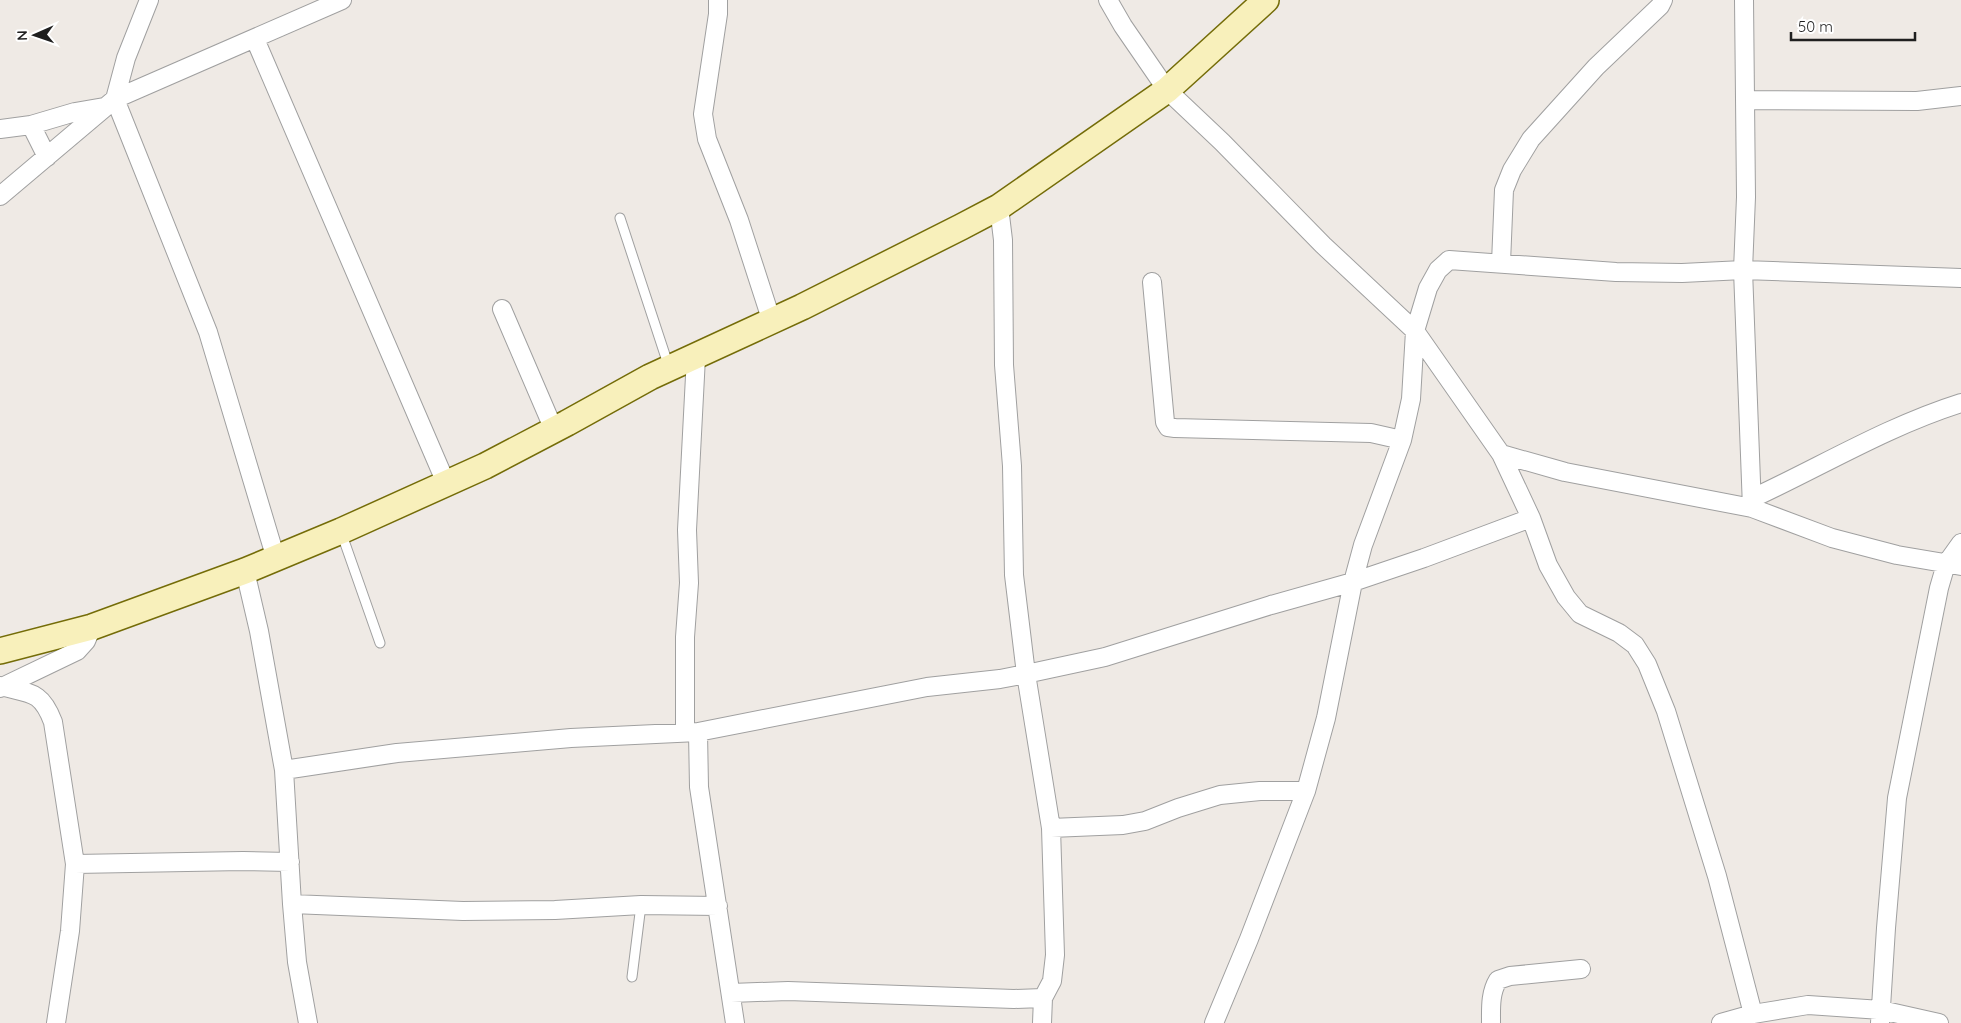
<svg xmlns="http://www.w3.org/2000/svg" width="1961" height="1023" viewBox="0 0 1961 1023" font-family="Quicksand,sans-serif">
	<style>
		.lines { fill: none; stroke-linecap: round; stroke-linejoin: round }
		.lane-casing { stroke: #a0a0a0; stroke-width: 11 }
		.street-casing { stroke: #a0a0a0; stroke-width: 20 }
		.secondary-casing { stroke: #746c08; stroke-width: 28 }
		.lane { stroke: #fff; stroke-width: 9 }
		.street { stroke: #fff; stroke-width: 18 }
		.secondary { stroke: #f8f0bb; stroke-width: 25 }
	</style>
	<rect width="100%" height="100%" fill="#efeae5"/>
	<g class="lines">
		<defs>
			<path id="lane" d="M620 218 669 367
				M341 532 380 643
				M632 977 641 905"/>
			<path id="street" d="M149 0 126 58 115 99 208 332 276 559
				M718 0V14L703 114 707 139 739 220 772 322
				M1108 0 1123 26 1167 90 1222 142 1323 245 1415 331 1501 454 1531 518 1548 565 1566 597 1580 614 1619 633 1635 645 1647 664 1666 711 1717 876 1753 1014
				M1744 0 1746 197 1743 270 1752 508
				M255 39 446 483
				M1746 100 1917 101 1961 96
				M31 125 47 157
				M0 129 31 125 75 112 104 107
				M0 196 115 99 342 0
				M1501 263 1504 190 1512 170 1531 139 1596 67 1660 6 1663 0
				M1152 282 1165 422 1168 427 1175 428 1371 433 1402 440
				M502 309 554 430
				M1501 454 1565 472 1752 508 1832 538 1897 555 1961 566
				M1753 498C1822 466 1888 426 1961 403
				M245 571 259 631 284 770 292 904 297 962 308 1023
				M0 686C30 694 41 690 53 722L75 864 70 931 56 1023
				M0 688 77 651 86 641 92 627
				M698 732 699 787 735 1023
				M685 733V637L689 583 687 530 696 357
				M284 770 397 753 571 738 698 732 927 687 1000 679 1026 674 1105 657 1271 605 1353 582 1424 558 1531 518
				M1051 828 1123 825 1145 821 1178 808 1220 795 1260 791H1306
				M75 864 243 861 290 862
				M292 904 463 911 555 910 641 905 718 906
				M731 993 788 991 1014 999 1043 998 1052 981 1055 955 1051 828 1026 674 1014 575 1012 466 1004 365 1003 240 999 207
				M1042 1023 1043 998
				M1214 1023 1249 939 1306 791 1326 718 1353 582 1363 545 1402 440 1411 399 1415 331 1428 288 1438 270 1449 260 1616 272 1682 273 1743 270 1961 278
				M1491 1023C1491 1008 1490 993 1498 980L1510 976 1581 969
				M1721 1023 1753 1014 1808 1005 1881 1010 1939 1023
				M1880 1023 1886 928 1897 798 1939 588 1946 564 1961 543"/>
			<path id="secondary" d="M0 651 92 627 245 571 341 531 485 466 567 423 650 377 802 307 961 227 999 207 1167 90 1266 0"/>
		</defs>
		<!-- lane casing -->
		<use href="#lane" class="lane-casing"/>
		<!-- street casing -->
		<use href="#street" class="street-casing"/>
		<!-- secondary casing -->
		<use href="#secondary" class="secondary-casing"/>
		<!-- lane -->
		<use href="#lane" class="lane"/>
		<!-- street -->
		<use href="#street" class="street"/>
		<!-- secondary -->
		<use href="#secondary" class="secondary"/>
	</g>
	<!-- north arrow -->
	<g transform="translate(35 35) rotate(268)" stroke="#ffffff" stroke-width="4" paint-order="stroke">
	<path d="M0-4L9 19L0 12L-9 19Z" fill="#1f1f1f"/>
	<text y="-8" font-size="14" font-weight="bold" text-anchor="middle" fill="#1f1f1f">N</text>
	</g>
	<!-- scale -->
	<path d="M1791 32v8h124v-8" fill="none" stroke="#1f1f1f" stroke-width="2.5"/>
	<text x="1798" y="32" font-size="15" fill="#1f1f1f" stroke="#ffffff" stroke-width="4" paint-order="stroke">50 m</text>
</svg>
